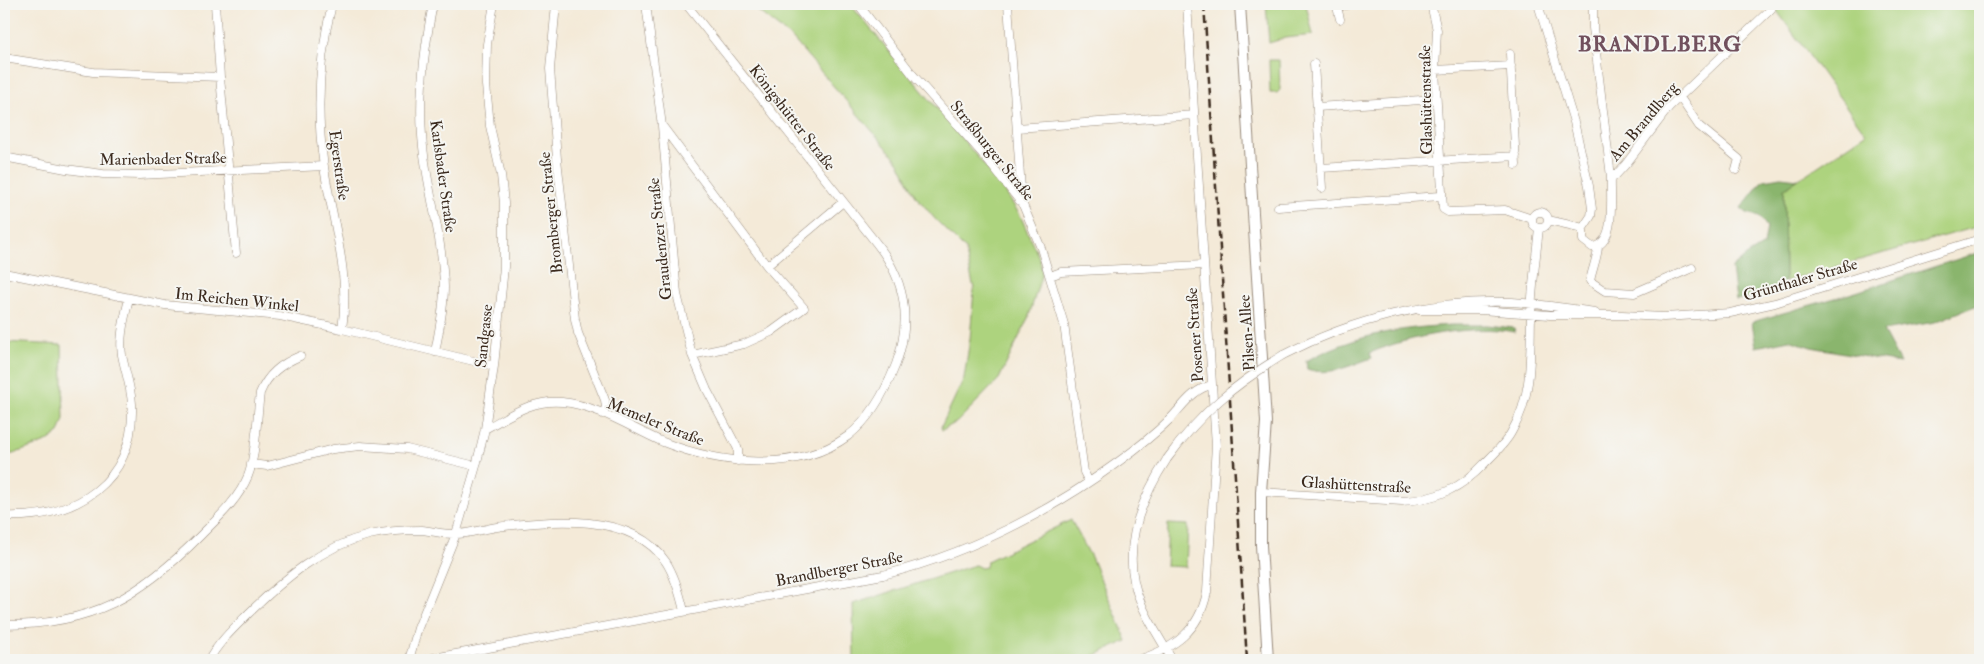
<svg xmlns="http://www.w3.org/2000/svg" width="1984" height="664" viewBox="0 0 1984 664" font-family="'IM FELL Double Pica',serif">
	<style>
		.green { fill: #add37e; stroke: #747e4e }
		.forest { fill: #8ab56d; stroke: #627046 }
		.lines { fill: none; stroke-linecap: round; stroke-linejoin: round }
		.minor-casing { stroke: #988a7b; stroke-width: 9 }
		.major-casing { stroke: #988a7b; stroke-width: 12 }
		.minor { stroke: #fff; stroke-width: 8 }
		.major { stroke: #fff; stroke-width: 10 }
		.rail { stroke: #3b2a1e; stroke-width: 2.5; stroke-dasharray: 8 4; stroke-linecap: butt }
		.minor-bridge-casing { stroke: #988a7b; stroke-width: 9; stroke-linecap: butt }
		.minor-bridge { stroke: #fff; stroke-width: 8 }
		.labels { text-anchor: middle; stroke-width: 4; stroke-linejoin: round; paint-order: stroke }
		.street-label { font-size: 16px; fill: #3b2a1e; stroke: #f6f6f2 }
		.district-label { font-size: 21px; font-weight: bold; letter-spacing: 1px; fill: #71505d; stroke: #f6f6f2 }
	</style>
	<rect width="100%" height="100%" fill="#f6f6f2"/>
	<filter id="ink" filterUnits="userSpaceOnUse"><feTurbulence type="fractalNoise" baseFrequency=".02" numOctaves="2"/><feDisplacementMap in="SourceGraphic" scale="10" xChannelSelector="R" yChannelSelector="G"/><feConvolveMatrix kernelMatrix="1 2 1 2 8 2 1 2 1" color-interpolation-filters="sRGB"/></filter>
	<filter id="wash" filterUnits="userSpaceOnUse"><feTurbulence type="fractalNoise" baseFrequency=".0096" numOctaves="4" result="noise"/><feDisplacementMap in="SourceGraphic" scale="20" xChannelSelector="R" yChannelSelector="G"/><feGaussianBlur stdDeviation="1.12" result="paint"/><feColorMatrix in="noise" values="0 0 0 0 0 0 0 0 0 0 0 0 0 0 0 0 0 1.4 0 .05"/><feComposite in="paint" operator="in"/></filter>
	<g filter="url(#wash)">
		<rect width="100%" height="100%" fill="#f4ead8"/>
		<!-- green -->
		<path class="green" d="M749 4H850L1000 184 1020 215 1040 260 1042 273 1029 316 999 379 957 422 942 430 941 427 964 378 970 339 974 289 965 249 935 219 915 195 899 162 792 38Z
			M1266 4H1306L1313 35 1285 38 1269 43Z
			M1784 4H1980V226L1785 281 1784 189 1866 134 1777 11Z
			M1269 60H1279L1280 90 1277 93H1270Z
			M4 342 62 345 64 419 59 433 46 442 13 454H4Z
			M1071 520 1091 557 1127 641 1084 660H854L853 604 975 565 981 568 986 567 987 561Z
			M1168 524 1188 525 1186 567 1166 566Z"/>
		<!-- forest -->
		<path class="forest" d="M1781 177 1798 179 1784 189 1785 281 1777 293 1736 300 1732 268 1746 256 1764 245 1767 227 1759 216 1747 213 1741 208 1763 180Z
			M1980 252V304L1935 322 1883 331 1900 363 1811 347 1789 340 1756 347 1752 322 1856 292Z
			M1453 325H1487L1514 328 1515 332C1474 324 1409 336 1370 353L1372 358C1350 365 1330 377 1307 369L1306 361C1355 335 1397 328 1453 325Z"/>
	</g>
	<g filter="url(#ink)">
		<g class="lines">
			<defs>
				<path id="minor" d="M215 4 220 77 236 253
					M332 4C319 56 316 113 324 167 332 220 351 274 342 329
					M433 4C423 54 417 105 424 155 430 199 443 243 444 287 444 309 439 331 435 352
					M556 4 550 69 557 159 575 319 578 333 605 400 606 407 603 414
					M646 4 662 126 677 294 692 355 707 390 738 449V461
					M858 4 913 75 981 152 1023 205 1041 248 1064 324 1084 472 1089 482
					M1008 4 1022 204
					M1337 4V7L1350 4
					M1431 4 1437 30 1435 70 1443 209 1448 212 1505 210 1532 219
					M1538 4 1574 122 1589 186 1592 209 1591 216 1583 228V240L1592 247C1617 245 1610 196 1611 177H1614L1626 164 1669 107 1771 9
					M1593 4V28L1611 177
					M1337 7 1340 19
					M1510 54 1516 165
					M4 58 93 72 220 77
					M1314 64 1322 188
					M1435 70 1511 66
					M1679 96 1699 126 1739 159 1736 170
					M1317 107 1436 99
					M663 127 767 266 804 308 771 332 744 344 692 355
					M1017 128 1194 115
					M4 157 66 169 103 174 139 175 324 166
					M1321 168 1516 156
					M1278 207 1441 196
					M1532 220a8 8 0 1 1 16 0a8 8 0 1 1-16 0Z
					M1548 220 1583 228
					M1598 247C1597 259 1592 270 1590 281L1605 291 1634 293 1692 268
					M767 266 843 202
					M4 273 165 305 280 316 342 329 494 366
					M1050 276 1061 272 1203 265
					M1419 310H1481L1550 315H1622L1664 317 1730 313 1775 303 1980 239
					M1283 355C1353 319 1432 299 1512 302 1540 304 1567 308 1595 312
					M485 429C509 416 532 399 562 402 597 405 631 428 663 442 719 464 796 474 848 436 870 419 886 390 896 364 912 320 906 281 877 244L686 4
					M1167 459C1139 502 1119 553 1141 603 1149 623 1162 641 1172 660
					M251 464 267 466 333 449 360 446 407 449 476 466
					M1261 492 1402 501C1436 500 1462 488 1485 463 1495 453 1506 443 1512 431 1533 395 1530 355 1531 315 1532 286 1536 257 1539 228
					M4 516C76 519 135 483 132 404 131 387 125 371 122 355 119 336 125 317 129 298
					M4 625C92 625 140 597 201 535 219 517 238 500 248 476 256 457 257 415 260 393 268 374 281 364 300 356
					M209 660C218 643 234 628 248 614 283 580 320 547 369 535 386 531 405 530 422 530 433 531 445 535 456 534 469 534 483 529 497 527 548 520 632 511 666 562 675 576 680 594 684 611
					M409 660 418 628 456 534 476 466 485 429 494 366 504 267V203L501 175 490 126 486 85 487 44 494 4
					M423 660 883 575C967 554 1048 513 1118 462 1136 449 1155 434 1170 419 1183 406 1192 390 1211 385
					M1138 660C1174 648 1199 632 1207 592L1216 445 1187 4"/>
				<path id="major" d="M1240 4 1266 422 1261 492V545L1268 660"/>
			</defs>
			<!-- minor casing -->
			<use href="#minor" class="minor-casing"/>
			<!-- major casing -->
			<use href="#major" class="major-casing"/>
			<!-- minor -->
			<use href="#minor" class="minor"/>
			<!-- major -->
			<use href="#major" class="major"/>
			<!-- rail -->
			<path class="rail" d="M1204 4 1247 660"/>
			<defs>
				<path id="minor-bridge" d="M1167 459C1201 412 1234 385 1283 355"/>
			</defs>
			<!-- minor-bridge casing -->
			<use href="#minor-bridge" class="minor-bridge-casing"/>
			<!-- minor-bridge -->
			<use href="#minor-bridge" class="minor-bridge"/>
		</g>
	</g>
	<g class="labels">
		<!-- street labels -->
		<g class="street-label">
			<text transform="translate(1425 100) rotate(-91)" y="6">Glashüttenstraße</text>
			<text transform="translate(793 117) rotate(52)" y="6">Königshütter Straße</text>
			<text transform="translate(1643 121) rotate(-50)" y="6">Am Brandlberg</text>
			<text transform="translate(993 150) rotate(51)" y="6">Straßburger Straße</text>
			<text transform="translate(163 158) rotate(-1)" y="6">Marienbader Straße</text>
			<text transform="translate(340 165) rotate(82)" y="6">Egerstraße</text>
			<text transform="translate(444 176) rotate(82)" y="6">Karlsbader Straße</text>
			<text transform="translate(550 213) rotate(-96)" y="6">Bromberger Straße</text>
			<text transform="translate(659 239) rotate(-96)" y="6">Graudenzer Straße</text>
			<text transform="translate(1800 279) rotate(-16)" y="6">Grünthaler Straße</text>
			<text transform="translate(237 299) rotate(6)" y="6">Im Reichen Winkel</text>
			<text transform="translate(1246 333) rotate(-94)" y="6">Pilsen-Allee</text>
			<text transform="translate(1194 335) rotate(-94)" y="6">Posener Straße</text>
			<text transform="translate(483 336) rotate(-84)" y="6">Sandgasse</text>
			<text transform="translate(656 421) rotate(22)" y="6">Memeler Straße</text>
			<text transform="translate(1356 484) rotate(3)" y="6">Glashüttenstraße</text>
			<text transform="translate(839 568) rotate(-11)" y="6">Brandlberger Straße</text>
		</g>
		<!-- district labels -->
		<g class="district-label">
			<text x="1660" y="51">BRANDLBERG</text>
		</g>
	</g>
	<!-- margin -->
	<rect width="1984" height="664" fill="none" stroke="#f6f6f2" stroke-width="20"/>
</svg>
